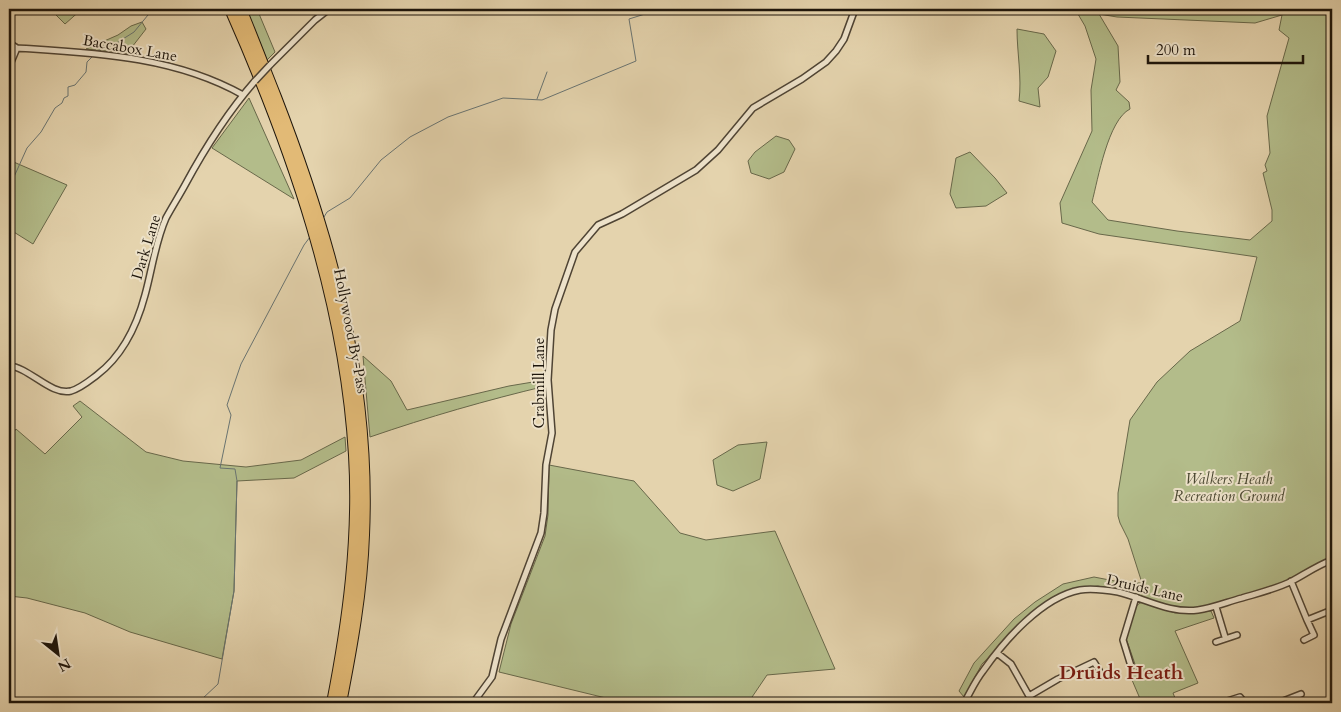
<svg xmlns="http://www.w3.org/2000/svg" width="1341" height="712" viewBox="0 0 1341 712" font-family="Cardo,serif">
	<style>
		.green { fill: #b3bc8a; stroke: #68684a; fill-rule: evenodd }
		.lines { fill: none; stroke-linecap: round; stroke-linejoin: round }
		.stream { stroke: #697472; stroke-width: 1 }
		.street-casing { stroke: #4f4434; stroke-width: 8 }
		.highway-casing { stroke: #1d150b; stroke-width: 12 }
		.street { stroke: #ede2ca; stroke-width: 5 }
		.highway { stroke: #e2ba76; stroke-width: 10 }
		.street-bridge-casing { stroke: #4f4434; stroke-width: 8; stroke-linecap: butt }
		.street-bridge { stroke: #ede2ca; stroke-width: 5 }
		.labels { text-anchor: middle; stroke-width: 4; stroke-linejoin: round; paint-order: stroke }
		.street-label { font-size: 15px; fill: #1d150b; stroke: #ede2ca }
		.park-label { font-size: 15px; font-style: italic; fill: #4a4731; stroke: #ede2ca }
		.district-label { font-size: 20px; font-weight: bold; fill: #7a1f14; stroke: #ede2ca }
	</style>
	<rect width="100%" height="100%" fill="#e4d3ad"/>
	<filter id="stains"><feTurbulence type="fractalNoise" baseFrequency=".004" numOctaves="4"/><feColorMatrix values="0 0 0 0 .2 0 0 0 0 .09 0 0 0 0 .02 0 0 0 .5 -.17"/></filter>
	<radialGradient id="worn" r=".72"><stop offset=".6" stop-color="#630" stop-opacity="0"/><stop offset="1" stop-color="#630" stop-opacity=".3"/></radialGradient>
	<!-- green -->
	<path class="green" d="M50 9H82L65 24Z
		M246 9H257L275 52 267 60Z
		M1075 9H1332V558L1277 585 1214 605 1194 608H1175L1138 595 1098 586 1072 590 1060 594 1043 605 1021 624 982 664 964 697 959 691 974 663 1014 619 1035 602 1063 584 1094 577 1125 583H1142L1128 539 1120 523 1118 516V493L1130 420 1157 382 1190 351 1240 321 1257 257 1099 234 1062 223 1060 203 1092 131 1091 90 1096 59 1085 26ZM1099 14 1117 17 1255 23 1282 15 1279 30 1289 38 1267 116 1270 153 1265 165 1267 171 1263 173 1272 210V221L1250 240 1177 231 1108 220 1092 202C1098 179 1108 120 1130 109L1129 102 1116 90 1120 82 1118 46Z
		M142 22 146 29 132 47 134 54 86 49 118 35 131 26Z
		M1017 29 1044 34 1056 51 1048 77 1038 88 1040 107 1019 101C1022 77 1017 53 1017 29Z
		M249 98 294 199 212 148Z
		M776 136 789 140 795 149 784 172 769 179 751 173 748 161 755 152Z
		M970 152 995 178 1007 193 986 206 956 208 950 194 956 158Z
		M9 160 67 185 33 244 9 229Z
		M363 356 391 381 407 410 509 386 545 380 546 386C487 400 428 417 370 437Z
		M80 401 146 452 183 461 246 467 301 460 345 437 346 451 294 478 237 481 234 591 222 659 130 632 85 613 27 598 9 596V440L16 429 45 454 82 417 73 406Z
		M767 442 760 479 733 491 717 485 713 460 738 445Z
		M549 465 634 481 680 533 706 540 775 531 835 669 767 675 748 703H615L610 699 499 672 511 624 545 536 548 515Z
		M1144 602 1175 613 1211 611 1214 618 1175 631 1198 683 1173 693 1177 703H1138L1141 701 1129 673 1137 670 1126 638 1135 607 1140 603Z"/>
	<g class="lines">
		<!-- stream -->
		<path class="stream" d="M98 51 107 43 115 44 134 32 148 15 147 9
			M537 99 547 72
			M9 188 27 148 41 132 55 108 62 103 64 98 68 96V87L75 85 86 72 87 62 93 56
			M324 217 327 212 350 198 381 160 410 137 448 117 503 98 542 100 636 61 629 19 661 9
			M202 703V699L218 684 234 591 237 481 235 469 220 468 231 415 227 405 241 364 304 245 310 237"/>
		<defs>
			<path id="street" d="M9 43 17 48C94 53 174 56 243 95
				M270 65 315 20 329 9
				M9 67 17 48
				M9 366C29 367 51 396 71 391 81 388 89 381 97 375 122 356 137 325 145 295 152 270 155 243 166 218 172 207 179 196 185 185 205 148 227 113 255 81
				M1291 581 1307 620 1332 610
				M1216 607 1225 637
				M1304 640 1314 635 1307 620
				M1216 642 1237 635
				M997 653 1011 664 1033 703
				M1131 666 1123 640 1136 597
				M1029 696 1058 679 1094 662 1099 670
				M473 703 492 677 501 639 541 533 544 513 546 465 552 433 548 380 551 330 555 309 575 252 598 225 622 214 696 170 718 150 753 108 802 79 826 62 836 51 844 39 855 9
				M964 703C970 693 975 681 983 671 1004 641 1042 597 1080 590 1092 588 1106 590 1118 592 1144 598 1170 614 1198 610 1213 608 1227 602 1242 598 1259 593 1276 589 1292 581 1305 574 1318 565 1332 560
				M1221 703 1240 697 1245 703
				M1278 703 1301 694"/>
			<path id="highway" d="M230 9C292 149 345 301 354 455 359 539 348 621 332 703
				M241 9C253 38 264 67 276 97 331 239 371 380 364 535 362 592 352 647 341 703"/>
		</defs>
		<!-- street casing -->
		<use href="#street" class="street-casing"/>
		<!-- highway casing -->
		<use href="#highway" class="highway-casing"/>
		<!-- street -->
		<use href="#street" class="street"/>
		<!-- highway -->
		<use href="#highway" class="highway"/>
		<defs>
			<path id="street-bridge" d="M255 81 270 65"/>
		</defs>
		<!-- street-bridge casing -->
		<use href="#street-bridge" class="street-bridge-casing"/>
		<!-- street-bridge -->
		<use href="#street-bridge" class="street-bridge"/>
	</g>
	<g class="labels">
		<!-- street labels -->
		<g class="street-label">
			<text transform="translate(130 48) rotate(10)" y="5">Baccabox Lane</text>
			<text transform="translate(146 247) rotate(-73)" y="5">Dark Lane</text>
			<text transform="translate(351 331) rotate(79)" y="5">Hollywood By-Pass</text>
			<text transform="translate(539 383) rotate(-90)" y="5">Crabmill Lane</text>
			<text transform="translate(1145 588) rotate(13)" y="5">Druids Lane</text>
		</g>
		<!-- park labels -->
		<g class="park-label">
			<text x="1229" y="484">Walkers Heath<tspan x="1229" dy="17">Recreation Ground</tspan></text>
		</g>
		<!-- district labels -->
		<g class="district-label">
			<text x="1121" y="679">Druids Heath</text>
		</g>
	</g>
	<!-- margin -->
	<rect width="1341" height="712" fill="none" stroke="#e4d3ad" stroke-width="30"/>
	<rect x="10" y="10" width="1321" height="692" fill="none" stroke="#1d150b" stroke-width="2.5"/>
	<rect x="15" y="15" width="1311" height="682" fill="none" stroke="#1d150b"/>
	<!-- north arrow -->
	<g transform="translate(58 654) rotate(150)" stroke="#ede2ca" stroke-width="4" paint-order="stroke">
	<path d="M0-4L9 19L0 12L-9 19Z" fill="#1d150b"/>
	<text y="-8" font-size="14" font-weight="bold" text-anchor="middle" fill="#1d150b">N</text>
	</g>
	<!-- scale -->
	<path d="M1148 55v8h155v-8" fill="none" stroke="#1d150b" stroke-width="2.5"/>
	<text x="1156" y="55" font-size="15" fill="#1d150b" stroke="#ede2ca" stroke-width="4" paint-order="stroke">200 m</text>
	<rect width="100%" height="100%" filter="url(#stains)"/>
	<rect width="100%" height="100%" fill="url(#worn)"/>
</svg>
